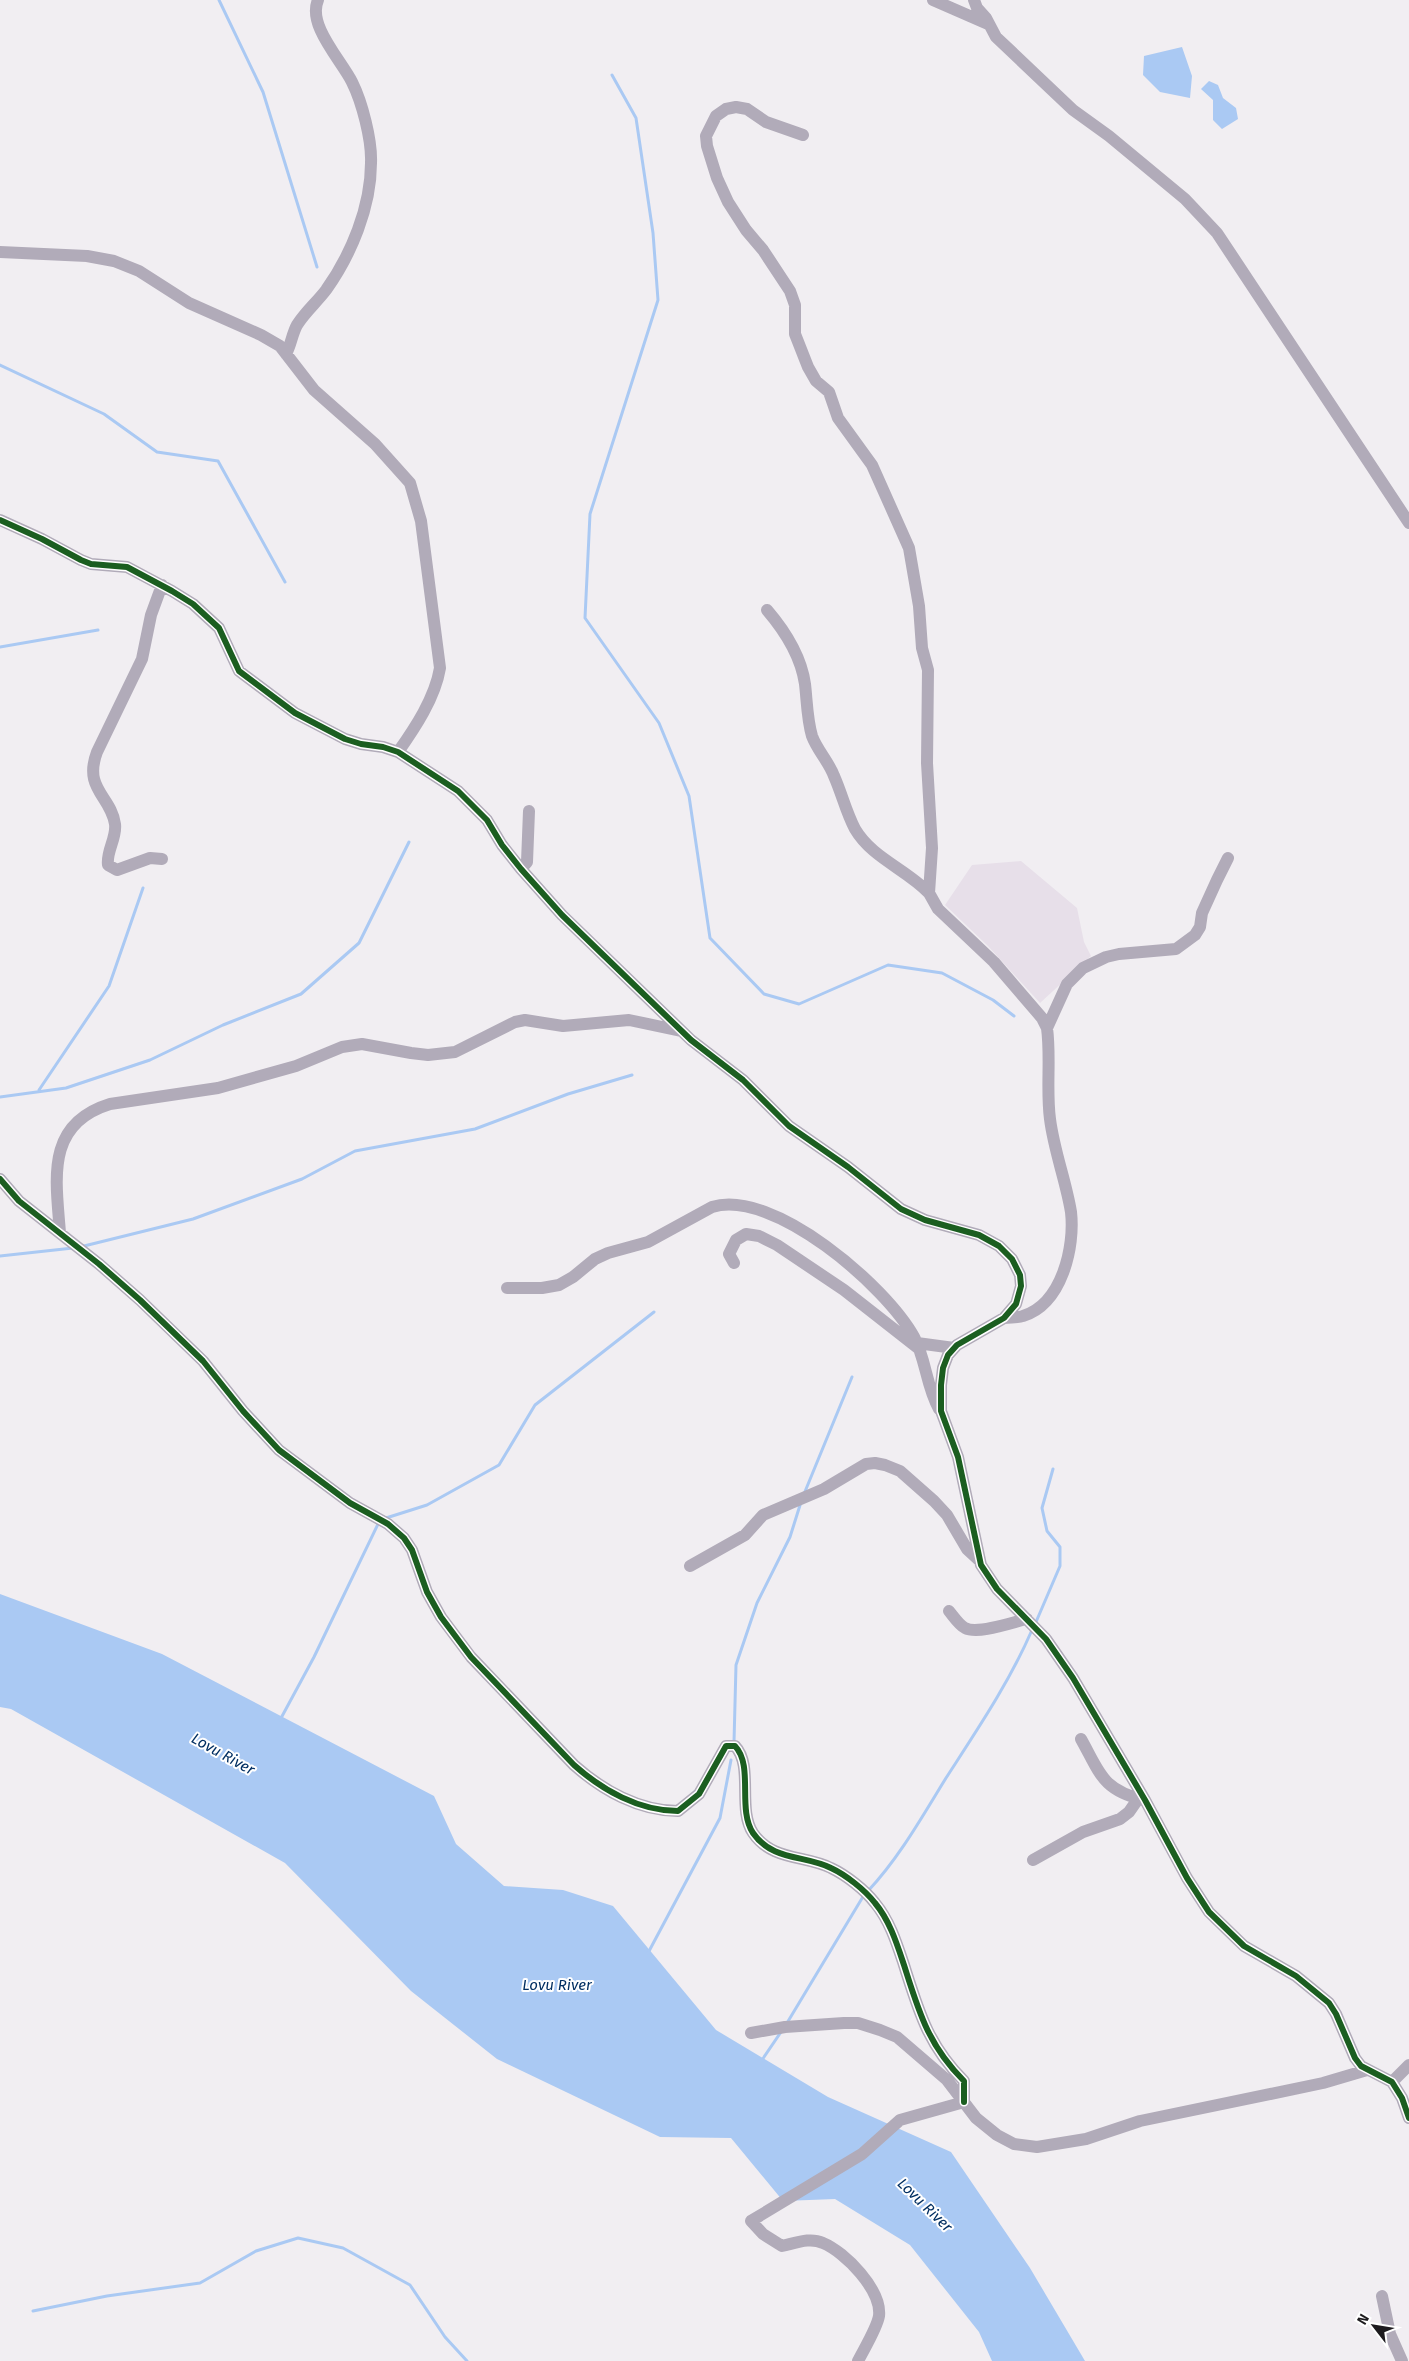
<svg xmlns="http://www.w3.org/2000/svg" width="1409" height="2361" viewBox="0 0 1409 2361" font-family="'Fira Sans',sans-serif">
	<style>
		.built { fill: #e7dfe9 }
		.water { fill: #aac9f3 }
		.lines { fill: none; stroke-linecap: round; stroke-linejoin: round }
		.stream { stroke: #aac9f3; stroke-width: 3 }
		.minor { stroke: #b1abb9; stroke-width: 12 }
		.cycleway-casing { stroke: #fff; stroke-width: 9 }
		.cycleway { stroke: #1b5e20; stroke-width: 6 }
		.labels { text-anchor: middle; stroke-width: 4; stroke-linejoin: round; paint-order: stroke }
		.water-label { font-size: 15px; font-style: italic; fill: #022f62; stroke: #fff }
	</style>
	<rect width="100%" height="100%" fill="#f1eef2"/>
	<!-- built -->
	<path class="built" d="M1021 861 1077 908 1084 942 1091 956 1040 1003 988 946 945 905 972 865Z"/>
	<!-- water -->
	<path class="water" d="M1182 47 1192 76 1190 98 1160 92 1143 75 1144 56Z
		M1209 81 1218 85 1223 98 1236 108 1238 119 1222 129 1213 120V100L1201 89Z
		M0 1594 162 1654 434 1796 456 1844 504 1886 563 1890 613 1906 716 2030 828 2097 951 2152 1030 2268 1085 2361H992L979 2332 910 2245 835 2199 783 2201 731 2138 660 2137 497 2059 411 1991 285 1863 11 1709 0 1707Z"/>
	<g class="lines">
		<!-- stream -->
		<path class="stream" d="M219 0 263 92 317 267
			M612 75 636 118 653 233 658 300 590 514 585 618 659 723 689 796 710 938 764 994 799 1004 888 965 942 973 993 1000 1014 1016
			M0 365 104 414 157 452 218 461 285 582
			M0 647 98 630
			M39 1090 109 986 143 888
			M0 1097 66 1088 150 1060 223 1025 301 994 359 943 409 842
			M84 1246 193 1219 302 1179 355 1151 475 1129 568 1094 632 1075
			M0 1256 73 1248
			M804 1494 852 1377
			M386 1518 427 1505 499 1465 535 1405 654 1312
			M1036 1622 1060 1566V1547L1047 1531 1042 1508 1053 1469
			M280 1720 314 1657 379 1522
			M734 1742 736 1665 757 1603 790 1537 801 1502
			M868 1891C899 1858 922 1817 946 1778 977 1730 1009 1683 1032 1630
			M648 1953 720 1818 731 1760
			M787 2023 864 1895
			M762 2060 781 2032
			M33 2311 107 2296 200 2283 256 2251 298 2238 343 2248 410 2285 445 2337 467 2361"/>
		<!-- minor -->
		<path class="minor" d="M933 0 988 24
			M974 0 977 8 986 18 996 37 1073 110 1109 136 1185 199 1217 233 1409 523
			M803 135 766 122 747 109 736 107 726 109 716 116 706 136 707 146 717 178 728 202 746 230 763 250 790 291 795 305V334L808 367 816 381 829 392 838 418 872 465 909 548 919 606 922 648 928 670 927 763 932 848 929 893 938 909 994 962 1042 1018 1047 1028C1051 1058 1046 1089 1050 1119 1054 1151 1066 1181 1071 1212 1075 1247 1062 1304 1023 1316 1018 1318 1010 1317 1004 1318
			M0 252 87 256 114 261 139 271 189 303 261 335 280 346 314 390 375 444 410 483 421 521 440 668C435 698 415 728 398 752
			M286 354C291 345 292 334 297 325 305 312 317 302 326 290 351 255 371 207 371 163 372 140 362 102 352 82 341 60 307 25 318 0
			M0 520 42 539 81 560 91 564 127 567 172 591 193 604 219 628 239 671 295 713 345 739 361 744 383 747 398 752 458 791 487 820 502 845 521 869 562 915 691 1040 743 1080 789 1126 848 1167 901 1209 925 1220 979 1235 999 1246 1012 1259 1020 1275 1021 1286 1016 1304 1004 1318 957 1345 948 1355 943 1368 941 1385V1411L958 1457 981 1565 997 1589 1046 1639 1073 1678 1145 1800 1187 1878 1209 1912 1244 1946 1296 1976 1329 2003 1336 2014 1355 2058 1361 2066 1392 2082 1402 2098 1409 2118
			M162 585 151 615 142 659 97 752C83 789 111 796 115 824 117 838 106 851 108 865L117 870 150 858 162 859
			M767 610C785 631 801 656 805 684 807 701 807 719 812 736 817 750 829 762 834 776 842 794 846 812 855 829 872 858 906 869 929 893
			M521 869 527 862 529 811
			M1047 1028 1067 984 1083 968 1106 957 1119 954 1176 949 1195 935 1200 927 1202 913 1217 880 1228 858
			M0 1179 19 1201 99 1264 140 1300 203 1361 243 1411 279 1450 350 1503 388 1524 404 1538 412 1550 427 1592 441 1617 471 1657 574 1765C602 1790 639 1811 678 1811L699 1794 726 1746H735C754 1766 737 1809 753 1833 772 1861 805 1855 831 1868 846 1875 865 1890 875 1903 890 1921 897 1944 904 1965 919 2012 928 2045 964 2081V2102
			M60 1233C56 1179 45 1124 110 1104L218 1088 296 1066 342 1047 362 1044 411 1053 428 1055 455 1052 515 1022 525 1020 563 1026 629 1020 681 1031
			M734 1263 729 1254 736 1240 746 1234 759 1236 777 1245 844 1290 918 1348
			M507 1288H542L559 1285 573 1277 595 1259 608 1253 648 1242 712 1207C773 1188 886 1286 914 1337 926 1359 926 1386 939 1409
			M917 1343 954 1348
			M690 1566 745 1535 763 1515 824 1489 866 1464 875 1463 885 1465 900 1471 934 1501 947 1515 967 1549 980 1561
			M949 1611C954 1617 959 1625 965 1628 978 1635 1013 1622 1027 1619
			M1081 1739C1100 1773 1102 1790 1144 1800
			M1033 1860 1083 1832 1120 1819 1129 1812 1138 1799
			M751 2033 785 2027 844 2023H858L880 2030 897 2037 947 2080 976 2118 997 2135 1014 2144 1037 2147 1086 2139 1140 2121 1323 2083 1367 2070
			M1392 2082 1409 2065
			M1382 2296 1390 2334 1402 2361
			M858 2361C864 2349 877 2328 879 2316 882 2290 845 2252 823 2243 810 2237 796 2243 782 2246L763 2234 751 2221 862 2154 900 2120 964 2102"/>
		<defs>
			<path id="cycleway" d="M0 520 42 539 81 560 91 564 127 567 172 591 193 604 219 628 239 671 295 713 345 739 361 744 383 747 398 752 458 791 487 820 502 845 521 869 562 915 691 1040 743 1080 789 1126 848 1167 901 1209 925 1220 979 1235 999 1246 1012 1259 1020 1275 1021 1286 1016 1304 1004 1318 957 1345 948 1355 943 1368 941 1385V1411L958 1457 981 1565 997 1589 1046 1639 1073 1678 1145 1800 1187 1878 1209 1912 1244 1946 1296 1976 1329 2003 1336 2014 1355 2058 1361 2066 1392 2082 1402 2098 1409 2118
				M0 1179 19 1201 99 1264 140 1300 203 1361 243 1411 279 1450 350 1503 388 1524 404 1538 412 1550 427 1592 441 1617 471 1657 574 1765C602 1790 639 1811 678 1811L699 1794 726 1746H735C754 1766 737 1809 753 1833 772 1861 805 1855 831 1868 846 1875 865 1890 875 1903 890 1921 897 1944 904 1965 919 2012 928 2045 964 2081V2102"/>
		</defs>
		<!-- cycleway casing -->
		<use href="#cycleway" class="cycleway-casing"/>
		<!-- cycleway -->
		<use href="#cycleway" class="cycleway"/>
	</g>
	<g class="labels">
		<!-- water labels -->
		<g class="water-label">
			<text transform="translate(223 1754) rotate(29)" y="5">Lovu River</text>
			<text x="557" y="1990">Lovu River</text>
			<text transform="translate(925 2205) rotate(44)" y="5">Lovu River</text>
		</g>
	</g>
	<!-- north arrow -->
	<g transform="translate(1374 2326) rotate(301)" stroke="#ffffff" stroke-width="4" paint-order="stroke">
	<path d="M0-4L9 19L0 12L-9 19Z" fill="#1d1b1e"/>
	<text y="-8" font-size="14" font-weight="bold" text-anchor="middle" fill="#1d1b1e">N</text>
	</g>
</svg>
